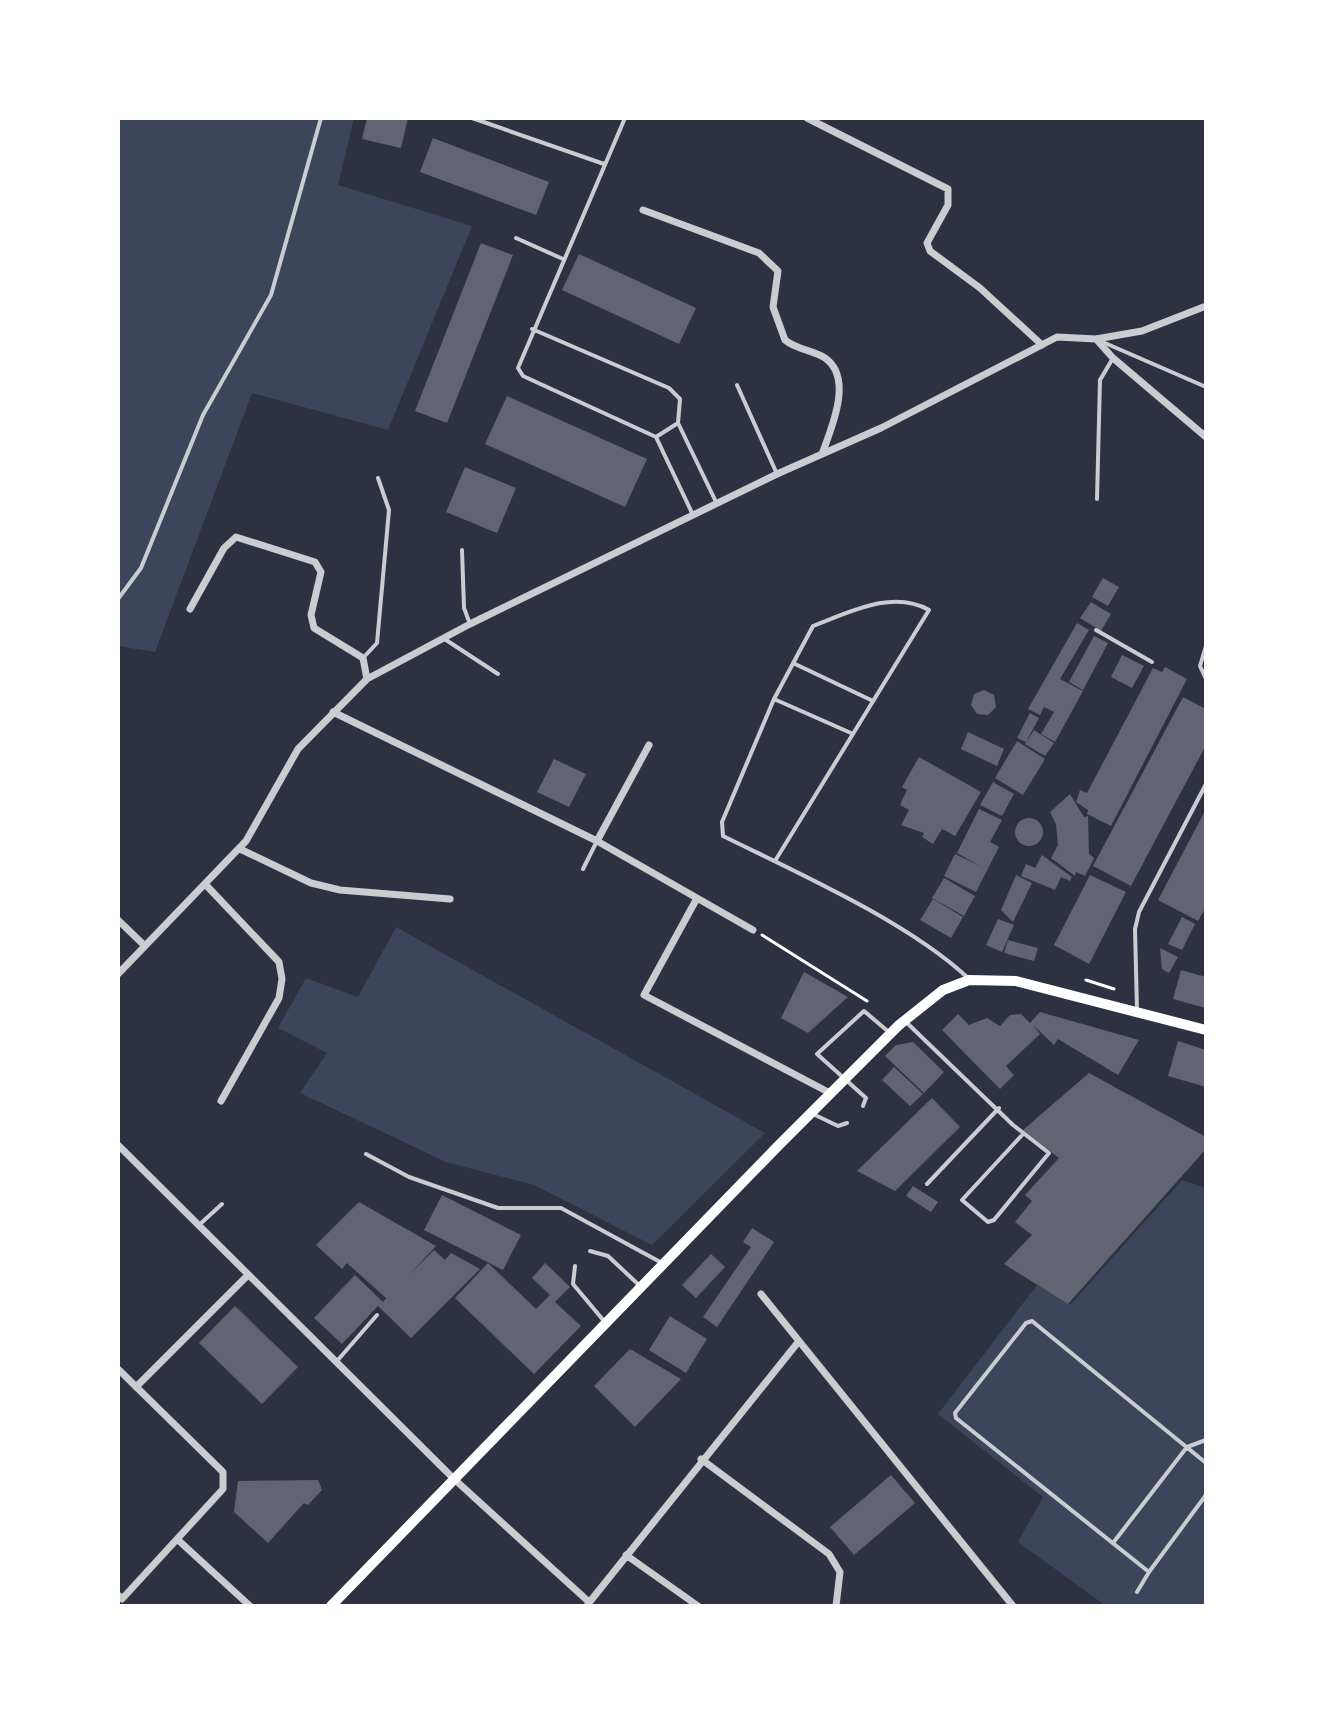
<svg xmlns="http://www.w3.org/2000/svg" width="1324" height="1724" viewBox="0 0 1324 1724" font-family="Commissioner,sans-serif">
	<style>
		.green { fill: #3c4559 }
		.building { fill: #626471 }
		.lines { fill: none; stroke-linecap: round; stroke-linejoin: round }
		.path { stroke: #fff; stroke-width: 3 }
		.service { stroke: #caccd0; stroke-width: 4 }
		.minor { stroke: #caccd0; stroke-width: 7 }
		.secondary { stroke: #fff; stroke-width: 10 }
	</style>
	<rect width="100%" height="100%" fill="#2d3142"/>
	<!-- green -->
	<path class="green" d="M118 118H354L338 185 472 226 388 430 252 393 155 652 118 646Z
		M396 927 765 1133 652 1245 534 1185 446 1162 300 1093 327 1053 278 1028 306 978 358 997Z
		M1182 1180 1206 1188V1606H1106L1018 1542 1043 1497 938 1414 1037 1285 1070 1305Z"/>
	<!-- building -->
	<path class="building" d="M367 118H408L401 148 362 139Z
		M433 138 549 182 536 215 420 172Z
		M481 243 513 255 447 423 415 411Z
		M579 254 696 308 679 344 562 290Z
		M507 396 647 459 625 507 485 444Z
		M465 467 516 488 497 533 446 512Z
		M1103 578 1119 587 1108 606 1092 597Z
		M1091 602 1111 614 1101 631 1080 618Z
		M1077 623 1089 630 1060 679 1083 691 1055 742 1041 734 1054 712 1044 707 1040 715 1028 709Z
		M1094 636 1108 643 1083 690 1069 682Z
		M1122 655 1144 666 1132 688 1111 677Z
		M1165 667 1187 679 1111 826 1087 814 1088 810 1076 802 1080 790 1087 793 1153 668 1162 672Z
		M984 690 994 695 996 707 988 715 977 714 971 705 974 694Z
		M1183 697 1206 709V745L1131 886 1093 866Z
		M1030 713 1039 718 1026 742 1017 738Z
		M1034 730 1054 743 1045 756 1025 744Z
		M968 732 1004 749 997 766 961 749Z
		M1017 741 1045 759 1023 795 995 778Z
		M919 757 981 792 955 836 942 829 933 844 922 837 924 833 901 825 909 810 900 805 907 790 902 787Z
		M554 759 586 774 569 807 537 792Z
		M993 782 1014 794 1002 816 980 805Z
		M1070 794 1084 817 1088 816 1089 854 1094 858 1085 876 1076 872 1075 876 1051 858 1058 845 1056 824 1050 812Z
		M979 809 1002 820 990 842 999 847 976 892 944 876 955 854 980 866 957 853Z
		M1206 809V907L1198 921 1158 900Z
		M1015 832a14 14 0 1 1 28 0a14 14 0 1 1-28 0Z
		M1042 855 1072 877 1070 881 1061 877 1055 890 1021 876 1026 864 1035 868Z
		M1016 875 1032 883 1013 922 1001 910Z
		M1090 875 1126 892 1089 964 1054 945Z
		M944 878 975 896 964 916 932 898Z
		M933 899 963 917 951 938 920 920Z
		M1182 917 1195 924 1182 950 1168 944Z
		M998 919 1014 925 1002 952 986 945Z
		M1008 940 1038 948 1034 961 1004 953Z
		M1160 948 1178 957 1169 973 1162 969Z
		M1181 970 1206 977V1008L1173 999Z
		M804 972 848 997 808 1033 781 1018Z
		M1040 1012 1139 1040 1118 1075 1058 1039 1054 1045 1033 1025 1040 1034 1006 1066 1014 1075 1000 1089 942 1030 958 1014 969 1025 987 1018 1000 1026 1010 1015 1021 1014 1030 1023Z
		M1178 1041 1206 1050V1087L1168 1076Z
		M913 1042 944 1072 924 1093 885 1056 896 1045Z
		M894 1067 923 1094 910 1106 882 1080Z
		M1089 1073 1206 1137V1149L1068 1304 1004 1264 1032 1235 1015 1222 1032 1201 1025 1195 1059 1158 1023 1130Z
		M932 1098 960 1127 895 1191 857 1171Z
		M913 1186 938 1202 931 1212 906 1196Z
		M442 1195 521 1235 503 1270 424 1230Z
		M359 1202 436 1246 409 1275 434 1250 445 1260 451 1253 480 1269 411 1338 378 1306 342 1344 314 1318 355 1275 383 1302 386 1298 347 1263 342 1269 316 1245Z
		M752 1228 774 1242 717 1327 703 1317 751 1247 743 1242Z
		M711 1254 725 1267 696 1298 682 1285Z
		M488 1263 536 1309 550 1295 532 1278 545 1263 570 1287 555 1302 581 1326 534 1374 455 1298Z
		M235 1306 298 1367 262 1404 199 1343Z
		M670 1316 707 1339 686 1373 649 1350Z
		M630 1349 681 1379 635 1427 594 1386Z
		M891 1475 915 1503 854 1555 830 1527Z
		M318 1480 322 1490 308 1505 304 1503 268 1543 234 1512 238 1481Z"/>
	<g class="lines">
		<!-- path -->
		<path class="path" d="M762 935 867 1001
			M1086 980 1114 989"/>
		<!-- service -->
		<path class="service" d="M472 118 604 164
			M625 118 518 368 523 376 656 437 693 515
			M516 238 563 259
			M532 329 669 388 680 399 678 423 656 437
			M1098 340 1206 387
			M737 385 777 474
			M678 423 717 504
			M1097 499 1100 380 1113 358
			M462 550 464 608 470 624
			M118 599 141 568 203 415 271 295 321 118
			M1096 630 1152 662
			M443 638 498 674
			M1206 646 1200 666 1206 679
			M363 658 377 643 389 510 378 478
			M793 663 873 701
			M774 699 851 733
			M775 861 929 610C892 589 848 613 813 626L774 699 722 822 723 836C798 873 908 922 968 978
			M583 869 597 841
			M1137 1010 1135 929 1139 912 1206 784
			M906 1022 1013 1125 1049 1153 994 1220 988 1222 962 1200 1023 1134
			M863 1106 866 1098 817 1054 864 1011 890 1033
			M813 1114 838 1126 847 1123
			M366 1154 409 1177 498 1208H561L662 1263
			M927 1184 999 1108
			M199 1225 222 1204
			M590 1251 608 1256 640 1286
			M575 1266 573 1284 604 1321
			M337 1361 377 1315
			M1206 1463 1032 1321 1026 1323 955 1413 956 1418 1149 1572 1206 1495
			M1113 1543 1187 1447 1206 1440
			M1137 1592 1149 1572"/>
		<!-- minor -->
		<path class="minor" d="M807 118 948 189V205L927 243 930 251 980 288 1042 345
			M643 210 759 253 778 271 773 307 785 340C797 350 813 350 825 358 854 378 831 429 822 454
			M1096 339 1113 358 1206 437
			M190 609 224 548 236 537 315 562 321 572 311 615 314 628 363 658 367 679
			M333 712 597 841 753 930
			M597 841 649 745
			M240 849 311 883 340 890 450 899
			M205 884 279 962 282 979 279 998 221 1101
			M696 900 644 995 830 1093
			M118 920 145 946
			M118 974 246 841 298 749 367 679 470 624 777 474 881 428 1057 337 1096 339 1142 331 1206 306
			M118 1145 453 1478 589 1602
			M761 1294 1013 1606
			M118 1369 223 1472V1489L122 1599 118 1595
			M136 1387 247 1276
			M701 1459 829 1554 840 1572 836 1606
			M177 1539 250 1606
			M626 1555 698 1606
			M588 1604 799 1341"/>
		<!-- secondary -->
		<path class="secondary" d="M331 1606 778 1146 899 1025 943 990 969 980 1016 981 1206 1030"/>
	</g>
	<!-- border -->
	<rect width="1324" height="1724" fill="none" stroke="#ffffff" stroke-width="240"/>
</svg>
